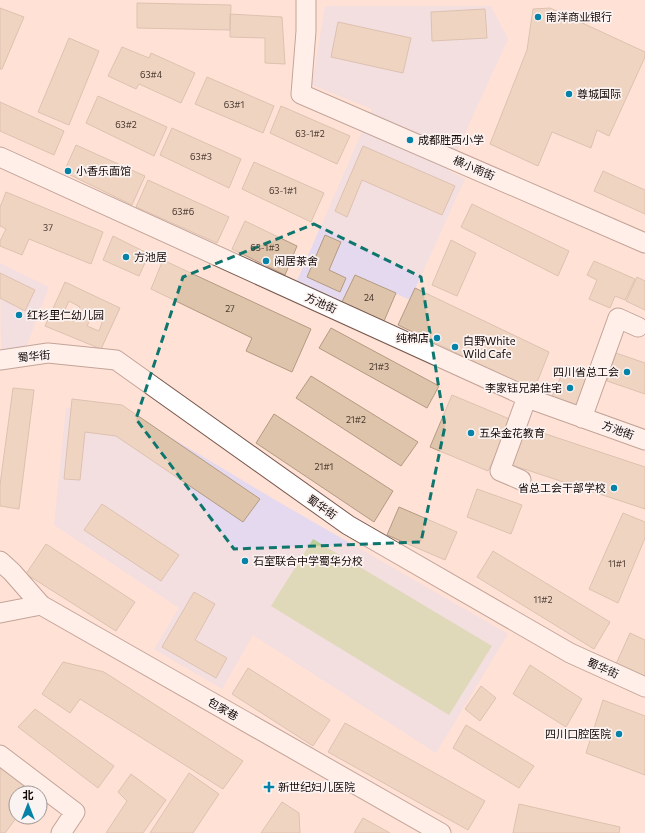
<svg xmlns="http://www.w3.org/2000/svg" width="645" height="833" viewBox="0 0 645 833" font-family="Commissioner,'Noto Sans SC',sans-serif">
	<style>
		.education { fill: #e4d9ee }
		.green { fill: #bace98 }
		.building { fill: #dec4aa; stroke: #b49a82; fill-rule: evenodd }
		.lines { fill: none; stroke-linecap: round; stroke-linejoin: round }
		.minor-casing { stroke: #79594e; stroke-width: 21 }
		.minor { stroke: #fff; stroke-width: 19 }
		.marked { fill: none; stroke: #0f766e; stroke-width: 3; stroke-dasharray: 8 5; stroke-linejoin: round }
		.poi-dot { fill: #0582a7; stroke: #fbf3f1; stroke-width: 1.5 }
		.labels { text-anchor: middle; stroke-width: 3.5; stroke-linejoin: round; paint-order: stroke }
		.number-label { font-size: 9px; fill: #46372e }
		.poi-label { font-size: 11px; fill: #140805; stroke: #fbf3f1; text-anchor: start }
		.street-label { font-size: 11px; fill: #140805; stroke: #fbf3f1 }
	</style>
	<rect width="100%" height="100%" fill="#ffe1d6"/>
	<!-- education -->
	<path class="education" d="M325 6H491L508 39 448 170 465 179 410 300 355 275 341 304 296 283 372 109 312 85Z
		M0 263 49 287 25 350H1Z
		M66 408 130 413 277 501 508 634 436 753 253 635 222 689 154 649 179 608 54 525Z"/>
	<!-- green -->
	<path class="green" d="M313 539 492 646 449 715 271 606Z"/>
	<!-- building -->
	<path class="building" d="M137 3 231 5 230 30 137 28Z
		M0 8 24 17 2 69H0Z
		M550 8 645 52V57L609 136 597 130 591 148 552 132 538 166 490 144 527 50 533 9Z
		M485 9 487 38 432 41 431 12Z
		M230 14 282 17 285 64 265 63V38L230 37Z
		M338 22 411 38 403 73 331 57Z
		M69 38 99 51 69 125 38 112Z
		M122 47 149 58 151 53 195 73 181 103 139 84 136 89 108 76Z
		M207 77 274 106 263 133 195 104Z
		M98 96 167 127 154 156 86 123Z
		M0 102 64 131 54 155 0 131Z
		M281 106 350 136 337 164 270 133Z
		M172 128 241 159 229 188 160 155Z
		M76 145 145 176 132 205 64 172Z
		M363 146 455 186 442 215 362 180 347 217 335 211Z
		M254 162 324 193 311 222 242 189Z
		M603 171 645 190V214L594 191Z
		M148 180 229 217 217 243 136 207Z
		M6 192 103 232 91 264 29 239 22 255 0 246V241L6 229 0 226V207Z
		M472 204 569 251 558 276 461 227Z
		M245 221 297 246 285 275 232 249Z
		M325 235 341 242 329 270 346 278 340 292 307 277Z
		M113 236 149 254 139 276 103 260Z
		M451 240 476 253 457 296 432 285Z
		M163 260 311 329 292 372 246 351 252 338 151 289Z
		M594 261 635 279 625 300 615 296 610 308 589 299 597 280 587 275Z
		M0 273 35 290 25 311 0 298Z
		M355 275 396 293 384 321 341 304Z
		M637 277 645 281V310L626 301Z
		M65 282 120 308 101 349 45 326ZM69 301 80 307 74 321 62 316ZM93 313 104 317 99 331 87 326Z
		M415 288 549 352 534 390 398 325Z
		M331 328 439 386 427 408 319 348Z
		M616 353 645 363V394L607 381Z
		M566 365 589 375 574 411 550 401Z
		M311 376 418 442 401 466 296 398Z
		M13 388 34 390 19 509 0 506V485Z
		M452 395 512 420 488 471 430 447Z
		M72 399 122 405 260 499 243 522 116 436 85 432 80 480 64 479Z
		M274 414 393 491 374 522 256 443Z
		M525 427 645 467V509L512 465Z
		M477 489 522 505 511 534 467 517Z
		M102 504 179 555 161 581 84 530Z
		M399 507 457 532 445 560 387 535Z
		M623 513 645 522V538L618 603 589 589Z
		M46 544 135 602 116 631 26 574Z
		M493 551 610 622 594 649 477 577Z
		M194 592 215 604 195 640 227 658 216 678 162 647Z
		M630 633 645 640V677L616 664Z
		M63 662 104 672 243 761 223 789 80 699 70 713 42 694Z
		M530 665 582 699 566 727 513 694Z
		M248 668 330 720 313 746 232 694Z
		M481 686 496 698 480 721 465 709Z
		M603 700 645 716V775L586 753Z
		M35 709 114 766 98 788 18 727Z
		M345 723 485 801 468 830 328 752Z
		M466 725 534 766 519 788 453 748Z
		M0 767 35 793H16V817H17L5 833H0Z
		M189 773 219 794 193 833H150Z
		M131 774 166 800 143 833H106L127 801 118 792Z
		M282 802 299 813 300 833H261Z
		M519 804 620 827 619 833H513Z
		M363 818 390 833H354Z"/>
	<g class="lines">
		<defs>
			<path id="minor" d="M306 0V31L301 94 645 243
				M0 157 536 401 645 440
				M0 360 48 353 116 360 348 525 570 653 645 687
				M582 418 618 318 638 327
				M521 480 500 471 527 397
				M0 561 12 572 41 605
				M0 613 41 605 441 833
				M0 755 75 812 61 833"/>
		</defs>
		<!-- minor casing -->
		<use href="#minor" class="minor-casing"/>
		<!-- minor -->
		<use href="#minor" class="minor"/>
	</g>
	<!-- marked area -->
	<path d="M0 0H645V833H0ZM314 224 421 277 445 426 421 542 234 549 136 419 183 277Z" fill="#ffe1d6" fill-opacity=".55" fill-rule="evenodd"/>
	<path class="marked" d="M314 224 421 277 445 426 421 542 234 549 136 419 183 277Z"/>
	<!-- markers -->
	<g class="poi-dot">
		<circle cx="538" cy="17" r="4"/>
		<circle cx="569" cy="94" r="4"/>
		<circle cx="410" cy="140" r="4"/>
		<circle cx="68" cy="171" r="4"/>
		<circle cx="126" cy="257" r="4"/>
		<circle cx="266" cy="261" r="4"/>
		<circle cx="19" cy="315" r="4"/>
		<circle cx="437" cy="338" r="4"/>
		<circle cx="455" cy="347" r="4"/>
		<circle cx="627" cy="372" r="4"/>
		<circle cx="570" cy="388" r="4"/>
		<circle cx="471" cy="433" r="4"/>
		<circle cx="614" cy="488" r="4"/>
		<circle cx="245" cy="561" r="4"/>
		<circle cx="619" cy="734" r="4"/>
		<path d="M267 781h4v4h4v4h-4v4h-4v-4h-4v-4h4z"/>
	</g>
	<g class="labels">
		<!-- number labels -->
		<g class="number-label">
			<text x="151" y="78">63#4</text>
			<text x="234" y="108">63#1</text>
			<text x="126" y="128">63#2</text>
			<text x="310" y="137">63-1#2</text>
			<text x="201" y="160">63#3</text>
			<text x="283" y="194">63-1#1</text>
			<text x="183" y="215">63#6</text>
			<text x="48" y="231">37</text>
			<text x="265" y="251">63-1#3</text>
			<text x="369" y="301">24</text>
			<text x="230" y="312">27</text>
			<text x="379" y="370">21#3</text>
			<text x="356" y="423">21#2</text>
			<text x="324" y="470">21#1</text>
			<text x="617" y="567">11#1</text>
			<text x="543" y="603">11#2</text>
		</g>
		<!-- poi labels -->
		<g class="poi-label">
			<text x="546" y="21">南洋商业银行</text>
			<text x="577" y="98">尊城国际</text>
			<text x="418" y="144">成都胜西小学</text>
			<text x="76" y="175">小香乐面馆</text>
			<text x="134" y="261">方池居</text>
			<text x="274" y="265">闲居茶舍</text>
			<text x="27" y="319">红衫里仁幼儿园</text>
			<text x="429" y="342" text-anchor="end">纯棉店</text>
			<text x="463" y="345">白野White<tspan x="463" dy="13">Wild Cafe</tspan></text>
			<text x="619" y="376" text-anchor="end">四川省总工会</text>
			<text x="562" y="392" text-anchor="end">李家钰兄弟住宅</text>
			<text x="479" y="437">五朵金花教育</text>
			<text x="606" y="492" text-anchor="end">省总工会干部学校</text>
			<text x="253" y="565">石室联合中学蜀华分校</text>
			<text x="611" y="738" text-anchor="end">四川口腔医院</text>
			<text x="278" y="791">新世纪妇儿医院</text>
		</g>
		<!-- street labels -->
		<g class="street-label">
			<text transform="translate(474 168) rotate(23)" y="4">横小南街</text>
			<text transform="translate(321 303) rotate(24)" y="4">方池街</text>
			<text transform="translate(34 356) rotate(-5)" y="4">蜀华街</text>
			<text transform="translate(618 430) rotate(20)" y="4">方池街</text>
			<text transform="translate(322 507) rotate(35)" y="4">蜀华街</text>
			<text transform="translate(603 668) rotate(24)" y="4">蜀华街</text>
			<text transform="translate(223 709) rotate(30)" y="4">包家巷</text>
		</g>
	</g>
	<!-- north arrow -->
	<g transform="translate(28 805)"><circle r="19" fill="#fbf3f1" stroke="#9f9593"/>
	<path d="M0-3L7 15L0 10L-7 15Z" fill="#0582a7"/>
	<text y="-6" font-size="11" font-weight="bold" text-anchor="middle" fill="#140805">北</text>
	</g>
</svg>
